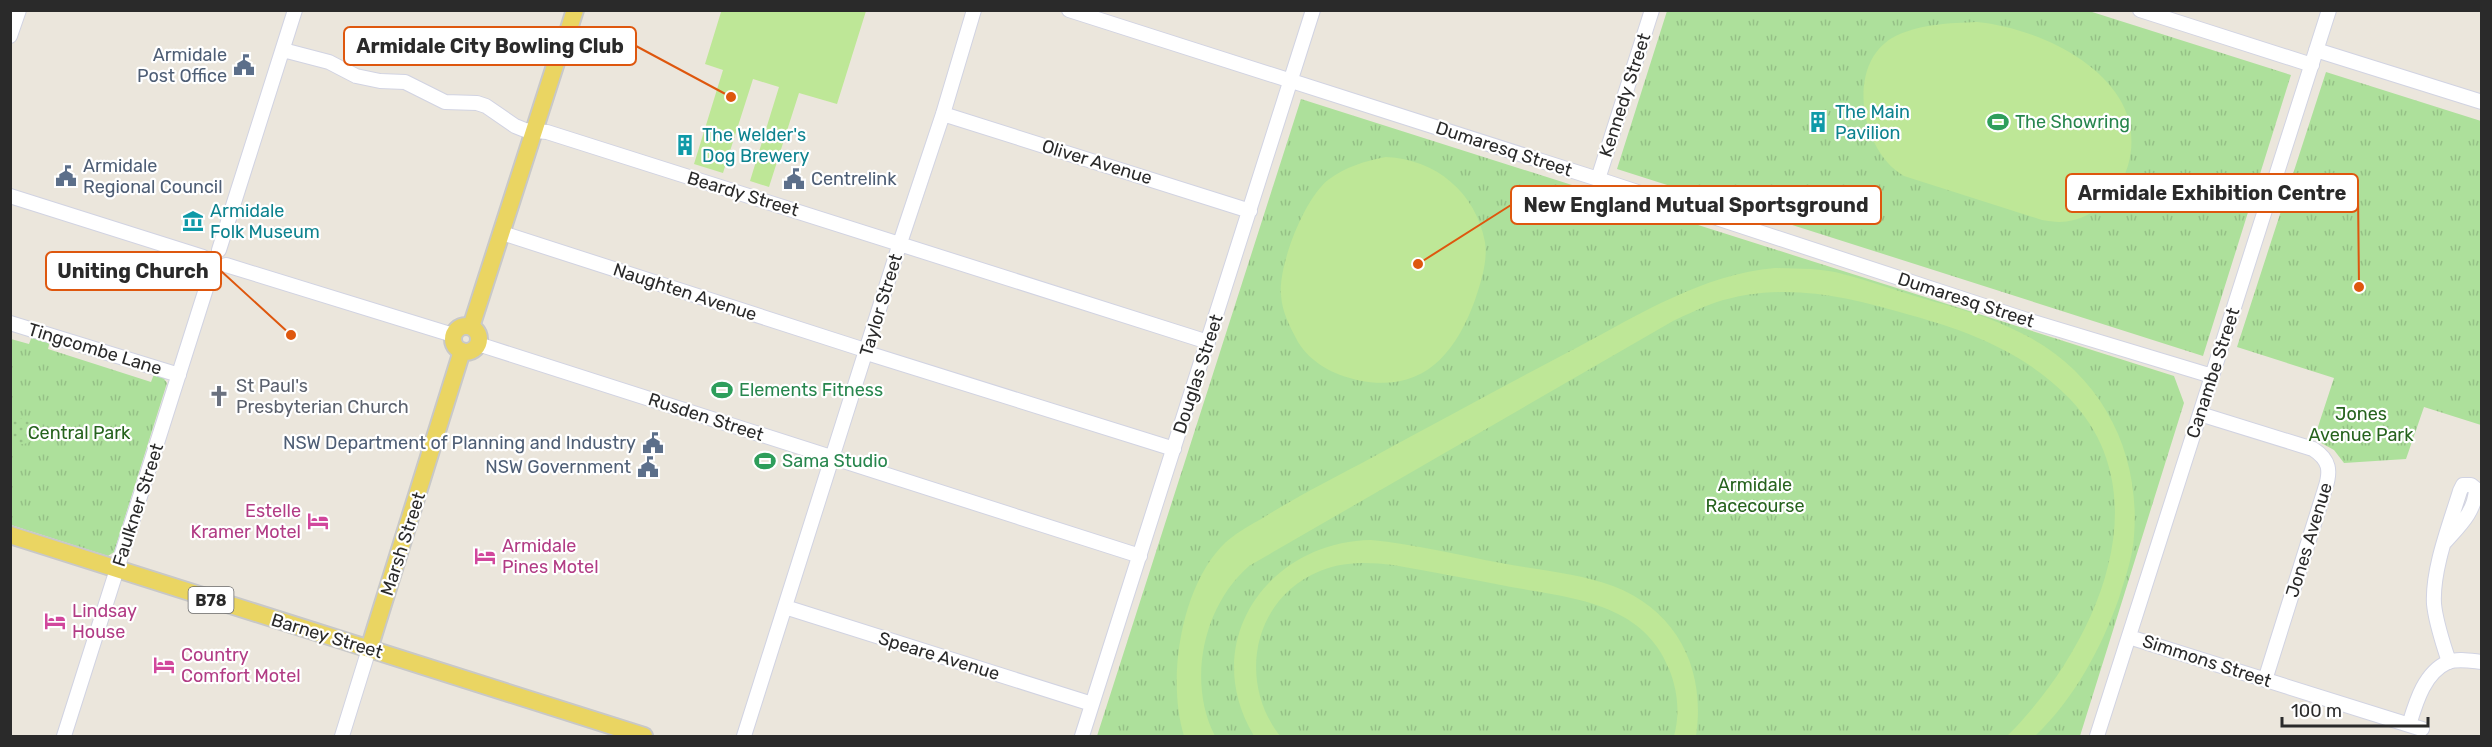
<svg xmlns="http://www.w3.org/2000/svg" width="2492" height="747" viewBox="0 0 2492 747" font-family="Rubik,sans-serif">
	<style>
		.grass { fill: url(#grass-tufts) }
		.garden { fill: url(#garden-dots) }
		.pitch { fill: #bee797 }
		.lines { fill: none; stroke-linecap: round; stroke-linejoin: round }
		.minor-casing { stroke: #d1d3e2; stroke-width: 16 }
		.major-casing { stroke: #c8c8c8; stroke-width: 20 }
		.minor { stroke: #fff; stroke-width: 14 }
		.major { stroke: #ead562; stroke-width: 16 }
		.labels { text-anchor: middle; stroke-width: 4.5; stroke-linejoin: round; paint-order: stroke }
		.shield { fill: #fff; stroke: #6a6a6a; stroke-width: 1.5 }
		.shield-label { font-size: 16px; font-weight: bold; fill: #2a2a2a }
		.service-label { font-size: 18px; fill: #4e5e75; stroke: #fff; text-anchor: end }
		.street-label { font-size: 18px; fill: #2a2a2a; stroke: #fff }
		.culture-label { font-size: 18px; fill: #0d838f; stroke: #fff; text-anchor: start }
		.leisure-label { font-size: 18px; fill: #27864d; stroke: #fff; text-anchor: start }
		.worship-label { font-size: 18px; fill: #5b616d; stroke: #fff; text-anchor: start }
		.park-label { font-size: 18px; fill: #26631d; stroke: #fff }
		.hotel-label { font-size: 18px; fill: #b23c85; stroke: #fff; text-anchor: start }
		.leader { fill: none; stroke: #de570e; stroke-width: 2 }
		.callout-dot { fill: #de570e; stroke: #fff; stroke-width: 2 }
		.callout { fill: #fff; stroke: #de570e; stroke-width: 2 }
		.callout-label { font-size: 20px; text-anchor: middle; font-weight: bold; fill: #2a2a2a }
	</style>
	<defs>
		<pattern id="grass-tufts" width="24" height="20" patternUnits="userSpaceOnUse" patternTransform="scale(1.5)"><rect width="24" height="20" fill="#ade09b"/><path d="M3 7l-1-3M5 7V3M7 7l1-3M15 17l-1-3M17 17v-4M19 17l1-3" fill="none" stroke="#95c086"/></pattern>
		<pattern id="garden-dots" width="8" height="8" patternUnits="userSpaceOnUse" patternTransform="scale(1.5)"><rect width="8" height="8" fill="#ade09b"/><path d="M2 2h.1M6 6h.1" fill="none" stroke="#95c086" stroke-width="1.8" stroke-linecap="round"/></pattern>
	</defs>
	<rect width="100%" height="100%" fill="#ebe6dc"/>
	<!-- grass -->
	<path class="grass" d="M1667 11H2089L2291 75 2203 356 1617 169Z
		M2326 72 2481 121V425L2424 407 2406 459 2344 463 2334 450 2314 439 2334 378 2237 347Z
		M1301 99 2174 376 2184 403 2080 736H1097Z
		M32 336 50 341 48 349 151 382 154 374 162 376 167 383 114 552 108 556 11 525V339L29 344Z"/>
	<!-- garden -->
	<path class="garden" d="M9 431a13 13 0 1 1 26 0a13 13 0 1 1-26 0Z"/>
	<!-- pitch -->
	<path class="pitch" d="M719 11H866L837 104 799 93 769 187 750 181 779 87 753 79 723 173 694 164 723 70 705 64 721 12Z
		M1977 22C2027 27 2092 54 2119 98 2147 142 2126 206 2074 220 2063 223 2053 222 2042 220L1904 176C1861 152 1845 66 1892 38 1917 24 1950 23 1977 22Z
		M1386 157C1436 159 1476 193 1485 242 1488 261 1481 282 1475 300 1455 355 1422 394 1357 380 1333 374 1312 364 1298 342 1290 327 1282 312 1281 295 1278 266 1304 199 1328 180 1345 167 1365 161 1386 157Z
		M1775 268C1797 269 1821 268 1843 274 1870 281 1898 291 1925 299 1957 308 1990 317 2019 332 2099 370 2141 449 2134 536 2133 557 2125 578 2119 598 2101 649 2074 699 2035 736H2007C2090 654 2167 499 2069 398 2025 353 1969 331 1910 315 1845 296 1781 281 1714 303 1700 308 1686 315 1673 321L1249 566C1203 606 1187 682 1215 736H1184C1167 681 1180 591 1221 547 1233 534 1251 525 1266 516 1301 494 1338 476 1373 457 1441 420 1509 383 1578 347 1640 314 1704 274 1775 268Z
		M1371 540C1414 544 1458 555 1501 563 1538 570 1579 573 1613 586 1678 611 1706 670 1696 736H1674C1680 714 1678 691 1669 669 1643 603 1572 598 1511 587 1472 579 1432 572 1393 565 1369 562 1344 561 1320 571 1253 598 1237 681 1280 736H1254C1198 643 1267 542 1371 540Z"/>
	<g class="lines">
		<defs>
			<path id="minor" d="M1069 10 1598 179 2027 320 2212 376
				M2140 10 2312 65
				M10 36 19 10
				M283 50 329 62 356 76 380 81 405 82 445 102 477 103 486 106 515 126 525 130 547 132 1208 342
				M2316 50 2482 102
				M943 114 1250 211
				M1598 179 1652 10
				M10 196 203 257
				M502 233 868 351
				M219 250 295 10
				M226 265 453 335
				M10 323 179 375
				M478 344 1140 556
				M867 353 1174 449
				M2200 414 2313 449C2330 460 2331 471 2325 489L2265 680
				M2445 542C2459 526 2475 512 2476 489L2471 485H2463L2460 491C2450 524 2432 569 2434 604 2436 624 2443 643 2449 662
				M785 607 1092 704
				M2129 637 2422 729
				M2409 725C2416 702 2424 673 2448 662 2458 658 2472 661 2482 662
				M64 736 211 273
				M342 736 369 649
				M744 736 900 243 943 114 974 10
				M1082 736 1313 10
				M2097 736 2329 10"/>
			<path id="major" d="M453 339a13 13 0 1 1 26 0a13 13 0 1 1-26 0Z
				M471 327 561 47 566 38 575 10
				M10 535 644 736
				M369 649 462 351"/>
		</defs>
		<!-- minor casing -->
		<use href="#minor" class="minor-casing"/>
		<!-- major casing -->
		<use href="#major" class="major-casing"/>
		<!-- minor -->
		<use href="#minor" class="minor"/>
		<!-- major -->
		<use href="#major" class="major"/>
	</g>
	<!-- icons -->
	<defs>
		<symbol id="civic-bare" viewBox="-9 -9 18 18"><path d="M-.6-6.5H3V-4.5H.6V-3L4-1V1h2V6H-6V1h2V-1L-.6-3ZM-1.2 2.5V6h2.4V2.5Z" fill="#5c6f8a" stroke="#fff" stroke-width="2.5" paint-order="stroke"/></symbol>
		<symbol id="building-bare" viewBox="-9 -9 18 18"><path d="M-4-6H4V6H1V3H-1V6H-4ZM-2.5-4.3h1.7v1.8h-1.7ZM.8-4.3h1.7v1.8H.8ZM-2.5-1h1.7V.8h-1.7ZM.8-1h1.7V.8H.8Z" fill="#0f9aa8" stroke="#fff" stroke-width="2.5" paint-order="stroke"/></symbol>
		<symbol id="stadium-bare" viewBox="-9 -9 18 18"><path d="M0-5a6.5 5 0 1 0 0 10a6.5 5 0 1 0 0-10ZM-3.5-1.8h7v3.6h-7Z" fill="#2e9e5b" stroke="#fff" stroke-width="2.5" paint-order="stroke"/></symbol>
		<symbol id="museum-bare" viewBox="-9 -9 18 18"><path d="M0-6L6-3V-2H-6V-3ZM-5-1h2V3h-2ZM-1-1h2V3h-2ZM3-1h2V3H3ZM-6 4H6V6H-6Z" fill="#0f9aa8" stroke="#fff" stroke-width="2.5" paint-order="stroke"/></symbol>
		<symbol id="church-bare" viewBox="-9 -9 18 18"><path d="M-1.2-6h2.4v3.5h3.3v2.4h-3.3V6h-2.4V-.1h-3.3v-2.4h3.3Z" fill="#6b7280" stroke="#fff" stroke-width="2.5" paint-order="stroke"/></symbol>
		<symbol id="hotel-bare" viewBox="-9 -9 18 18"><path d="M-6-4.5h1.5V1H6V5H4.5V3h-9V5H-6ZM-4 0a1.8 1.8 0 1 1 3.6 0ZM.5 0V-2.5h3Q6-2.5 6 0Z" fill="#d1479c" stroke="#fff" stroke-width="2.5" paint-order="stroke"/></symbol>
	</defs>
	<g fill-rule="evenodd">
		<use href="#civic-bare" x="229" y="50" width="30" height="30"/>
		<use href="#building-bare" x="1803" y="107" width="30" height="30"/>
		<use href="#stadium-bare" x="1983" y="107" width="30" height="30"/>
		<use href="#building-bare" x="670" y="130" width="30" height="30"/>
		<use href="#civic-bare" x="51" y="161" width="30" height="30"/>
		<use href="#civic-bare" x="779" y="164" width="30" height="30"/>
		<use href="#museum-bare" x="178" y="206" width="30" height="30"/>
		<use href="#stadium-bare" x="707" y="375" width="30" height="30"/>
		<use href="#church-bare" x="204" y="381" width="30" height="30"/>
		<use href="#civic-bare" x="638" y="428" width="30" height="30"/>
		<use href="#stadium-bare" x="750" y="446" width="30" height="30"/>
		<use href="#civic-bare" x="633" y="452" width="30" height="30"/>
		<use href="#hotel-bare" x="303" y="506" width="30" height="30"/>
		<use href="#hotel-bare" x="470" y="541" width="30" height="30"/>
		<use href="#hotel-bare" x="40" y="606" width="30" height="30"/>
		<use href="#hotel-bare" x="149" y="650" width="30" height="30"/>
	</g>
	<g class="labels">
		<!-- shield labels -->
		<rect class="shield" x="188.5" y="587" width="45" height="26" rx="4.5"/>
		<g class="shield-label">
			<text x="211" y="606">B78</text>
		</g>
		<!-- service labels -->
		<g class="service-label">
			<text x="227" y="61">Armidale<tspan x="227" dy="21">Post Office</tspan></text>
			<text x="83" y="172" text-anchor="start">Armidale<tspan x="83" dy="21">Regional Council</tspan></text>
			<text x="811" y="185" text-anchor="start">Centrelink</text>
			<text x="636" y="449">NSW Department of Planning and Industry</text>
			<text x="631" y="473">NSW Government</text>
		</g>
		<!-- street labels -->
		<g class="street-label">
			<text transform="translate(1625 95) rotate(-72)" y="6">Kennedy Street</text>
			<text transform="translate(1504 149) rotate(18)" y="6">Dumaresq Street</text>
			<text transform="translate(1097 162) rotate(17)" y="6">Oliver Avenue</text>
			<text transform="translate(743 194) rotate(17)" y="6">Beardy Street</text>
			<text transform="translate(685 292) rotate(18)" y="6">Naughten Avenue</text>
			<text transform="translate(1966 300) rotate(18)" y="6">Dumaresq Street</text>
			<text transform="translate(881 305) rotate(-73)" y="6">Taylor Street</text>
			<text transform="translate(95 349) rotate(17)" y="6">Tingcombe Lane</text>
			<text transform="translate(2213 373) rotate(-72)" y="6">Canambe Street</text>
			<text transform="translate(1198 374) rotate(-72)" y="6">Douglas Street</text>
			<text transform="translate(706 417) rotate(18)" y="6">Rusden Street</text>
			<text transform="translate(138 505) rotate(-72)" y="6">Faulkner Street</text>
			<text transform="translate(2309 540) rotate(-73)" y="6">Jones Avenue</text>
			<text transform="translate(403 544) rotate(-72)" y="6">Marsh Street</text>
			<text transform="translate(327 636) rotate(17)" y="6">Barney Street</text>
			<text transform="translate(939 656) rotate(17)" y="6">Speare Avenue</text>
			<text transform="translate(2207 661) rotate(18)" y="6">Simmons Street</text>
		</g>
		<!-- culture labels -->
		<g class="culture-label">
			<text x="1835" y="118">The Main<tspan x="1835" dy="21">Pavilion</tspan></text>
			<text x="702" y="141">The Welder's<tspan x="702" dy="21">Dog Brewery</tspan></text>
			<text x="210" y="217">Armidale<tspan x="210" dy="21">Folk Museum</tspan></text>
		</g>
		<!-- leisure labels -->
		<g class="leisure-label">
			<text x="2015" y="128">The Showring</text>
			<text x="739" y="396">Elements Fitness</text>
			<text x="782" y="467">Sama Studio</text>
		</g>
		<!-- worship labels -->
		<g class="worship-label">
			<text x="236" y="392">St Paul's<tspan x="236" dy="21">Presbyterian Church</tspan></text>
		</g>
		<!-- park labels -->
		<g class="park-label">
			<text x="2361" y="420">Jones<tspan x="2361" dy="21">Avenue Park</tspan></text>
			<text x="79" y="439">Central Park</text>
			<text x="1755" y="491">Armidale<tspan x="1755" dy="21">Racecourse</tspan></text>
		</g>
		<!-- hotel labels -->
		<g class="hotel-label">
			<text x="301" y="517" text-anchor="end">Estelle<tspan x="301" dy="21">Kramer Motel</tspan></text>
			<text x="502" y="552">Armidale<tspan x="502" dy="21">Pines Motel</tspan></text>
			<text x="72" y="617">Lindsay<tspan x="72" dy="21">House</tspan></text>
			<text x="181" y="661">Country<tspan x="181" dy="21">Comfort Motel</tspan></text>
		</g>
	</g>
	<!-- callouts -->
	<path class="leader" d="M731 97L636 46M2359 287L2358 193M1418 264L1511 205M291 335L221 271"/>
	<g class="callout-dot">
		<circle cx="731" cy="97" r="6"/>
		<circle cx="2359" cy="287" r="6"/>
		<circle cx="1418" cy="264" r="6"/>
		<circle cx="291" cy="335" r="6"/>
	</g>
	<g class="callout">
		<rect x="344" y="27" width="292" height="38" rx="6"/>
		<rect x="2066" y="174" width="292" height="38" rx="6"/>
		<rect x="1511" y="186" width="370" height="38" rx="6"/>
		<rect x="46" y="252" width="175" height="38" rx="6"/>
	</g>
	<g class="callout-label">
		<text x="490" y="53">Armidale City Bowling Club</text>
		<text x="2212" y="200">Armidale Exhibition Centre</text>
		<text x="1696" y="212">New England Mutual Sportsground</text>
		<text x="133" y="278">Uniting Church</text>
	</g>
	<!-- border -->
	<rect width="2492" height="747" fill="none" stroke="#2a2a2a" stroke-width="24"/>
	<!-- scale -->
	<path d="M2282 717v9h146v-9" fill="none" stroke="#2a2a2a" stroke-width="3"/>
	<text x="2291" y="717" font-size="18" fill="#2a2a2a" stroke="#ffffff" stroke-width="4.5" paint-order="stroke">100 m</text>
</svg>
